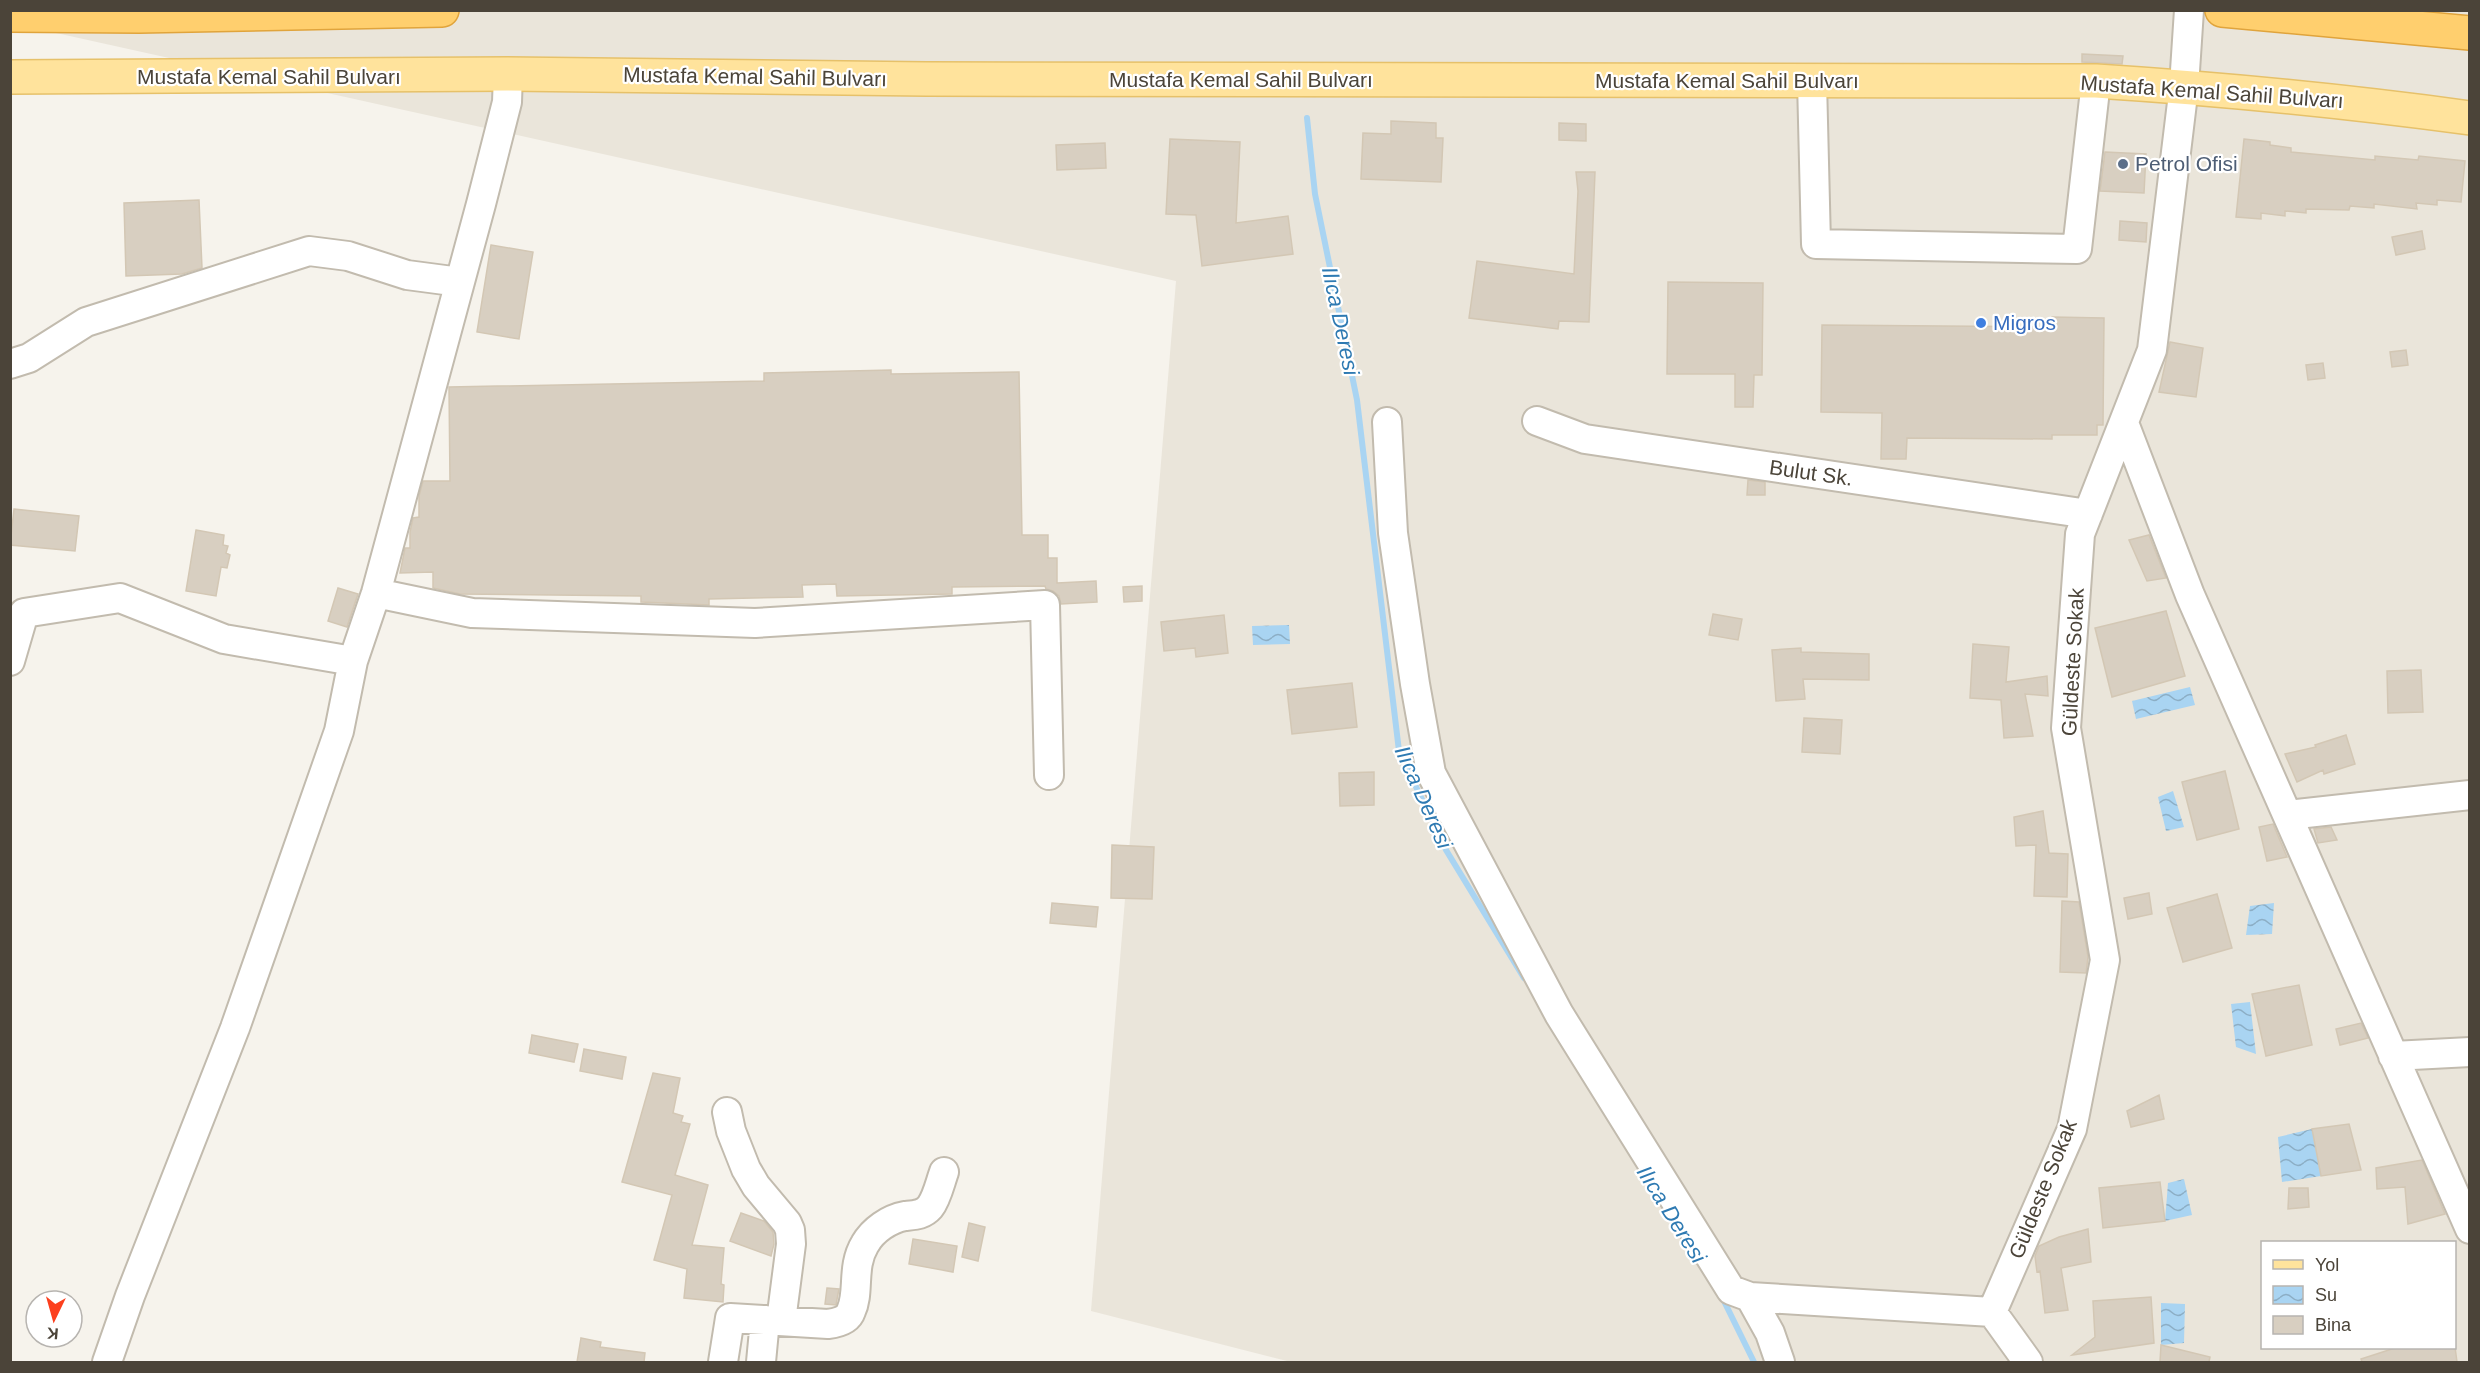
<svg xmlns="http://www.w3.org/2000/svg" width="2480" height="1373" viewBox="0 0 2480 1373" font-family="Helvetica,sans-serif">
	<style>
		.residential { fill: #eae5da; fill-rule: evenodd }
		.water { fill: url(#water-waves) }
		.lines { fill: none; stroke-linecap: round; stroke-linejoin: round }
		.stream { stroke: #a9d4f2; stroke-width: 6 }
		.building { fill: #d8cfc1; stroke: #d3c7b4; stroke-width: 1.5 }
		.minor-casing { stroke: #c2bbae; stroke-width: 32 }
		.major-casing { stroke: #e6c16a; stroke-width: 36 }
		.highway-casing { stroke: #e0a43c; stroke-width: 36 }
		.minor { stroke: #fff; stroke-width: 28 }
		.major { stroke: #ffe39c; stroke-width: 33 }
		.highway { stroke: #ffcf6e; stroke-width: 33 }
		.service-dot { fill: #5c6f8a; stroke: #fff; stroke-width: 2 }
		.shop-dot { fill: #3f7fe0; stroke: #fff; stroke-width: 2 }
		.labels { text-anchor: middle; stroke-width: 4.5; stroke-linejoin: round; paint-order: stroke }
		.street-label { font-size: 21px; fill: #4b4439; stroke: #fff }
		.service-label { font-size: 21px; fill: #4e5e75; stroke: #fff; text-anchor: start }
		.shop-label { font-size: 21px; fill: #366cbe; stroke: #fff; text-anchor: start }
		.water-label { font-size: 22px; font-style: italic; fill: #2e7ab2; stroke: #fff }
	</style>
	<defs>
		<pattern id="water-waves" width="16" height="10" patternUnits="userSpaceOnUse" patternTransform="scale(1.5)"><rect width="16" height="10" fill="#a9d4f2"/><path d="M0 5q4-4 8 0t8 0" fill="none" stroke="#8caec5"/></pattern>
	</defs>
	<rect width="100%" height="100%" fill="#f6f3ec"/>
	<!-- residential -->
	<path class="residential" d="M11 10 2469 11V1362H1291L1091 1311 1176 281 11 23ZM2262 1242H2454V1348H2262Z"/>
	<!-- water -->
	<path class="water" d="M1289 625 1290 644 1253 645 1252 626Z
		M2190 687 2195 705 2136 719 2132 701Z
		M2173 791 2184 827 2166 831 2158 797Z
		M2274 903 2272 934 2246 935 2250 906Z
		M2250 1002 2256 1054 2236 1047 2231 1004Z
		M2312 1129 2321 1176 2282 1182 2278 1137Z
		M2184 1179 2192 1215 2165 1221 2168 1183Z
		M2161 1303 2185 1304 2184 1343 2161 1345Z"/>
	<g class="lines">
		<!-- stream -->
		<path class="stream" d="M1307 118 1315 194 1357 400 1399 751 1446 850 1524 978
			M1721 1295 1754 1362"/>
	</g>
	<!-- building -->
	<path class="building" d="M2082 54 2123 56 2122 64 2082 62Z
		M1391 121 1436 123V138H1443L1441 182 1361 179 1363 133 1391 134Z
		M1559 123 1586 124V141L1559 140Z
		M1170 139 1240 142 1236 223 1288 216 1293 254 1202 266 1196 215 1166 214Z
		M2244 139 2270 142V145L2291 148V152L2375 160V156L2418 160 2419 156 2465 161 2461 202 2437 200V205L2416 203 2417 209 2374 204V208L2350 206 2349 210 2306 209V213L2285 211V216L2261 213V219L2236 217Z
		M1105 143 1106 168 1057 170 1056 145Z
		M2105 152 2146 154 2144 193 2100 191Z
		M1576 172H1595L1589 322 1559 321 1558 329 1469 318 1477 261 1574 274 1578 191Z
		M199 200 202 268 182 274 126 276 124 203Z
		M2120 221 2147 223 2146 242 2119 240Z
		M2422 231 2425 249 2396 255 2392 237Z
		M491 245 533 252 519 339 477 332Z
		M1668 282 1763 283 1762 375H1754L1753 407H1735V374H1667Z
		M2052 317 2104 318 2103 425H2097V435H2052V439L1907 438 1906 459H1881L1882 413 1821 412 1822 325 2052 327Z
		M2170 342 2203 348 2196 397 2159 392Z
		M2406 350 2408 365 2392 367 2390 352Z
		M2323 363 2325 378 2308 380 2306 365Z
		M891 370V374L1019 372 1022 535H1048V558H1057V583L1096 581 1097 602 1061 604 1059 596 1053 591 1046 589 1045 586 952 587V594L837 596 836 584 802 585 803 597 709 599V605L641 602V596L460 594 433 588V572L400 573 405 548H410V532L413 518 419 517V496L423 481H450L449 387 764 381V373Z
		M1748 480 1765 482V495H1747Z
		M14 509 79 516 75 551 10 545Z
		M196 530 224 535 223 545 228 546 226 553 230 555 227 568 221 567 216 596 186 591Z
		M2149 535 2166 578 2147 581 2129 540Z
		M1142 586V601L1124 602 1123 587Z
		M338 588 358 594 347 627 328 621Z
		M2166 611 2185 676 2112 697 2095 628Z
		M1713 614 1742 619 1738 640 1709 635Z
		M1224 615 1228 653 1196 657 1195 648 1164 651 1161 622Z
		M1973 644 2009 647 2006 682 2047 676 2048 696 2025 694 2033 736 2004 738 2001 700 1970 698Z
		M1801 648V652L1869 654V680L1803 679 1805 699 1776 701 1772 650Z
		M2421 670 2423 712 2388 713 2387 671Z
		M1352 683 1357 727 1292 734 1287 690Z
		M1804 718 1842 720 1840 754 1802 752Z
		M2346 735 2355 764 2324 774 2323 770 2297 782 2285 754 2316 747 2315 745Z
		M2225 771 2239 829 2197 840 2182 782Z
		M1374 772V805L1340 806 1339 773Z
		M2043 811 2049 853 2068 854 2067 897 2034 896 2036 845 2016 846 2014 817Z
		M2273 824 2287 857 2267 861 2259 827Z
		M2331 827 2337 840 2318 843 2314 829Z
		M1112 845 1154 847 1152 899 1111 898Z
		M2149 893 2152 914 2128 919 2124 898Z
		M2217 894 2232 948 2183 962 2167 908Z
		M2062 901 2079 902 2088 957 2086 973 2060 972Z
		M1052 903 1098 907 1096 927 1050 923Z
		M2299 985 2312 1045 2266 1056 2252 994Z
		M2361 1023 2368 1038 2340 1045 2336 1029Z
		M532 1035 578 1044 574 1062 529 1053Z
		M584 1049 626 1057 622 1079 580 1071Z
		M653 1073 680 1078 673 1113 683 1116 681 1122 690 1124 675 1175 708 1185 692 1245 724 1248 721 1284 724 1285 723 1302 684 1298 687 1269 654 1260 672 1195 622 1182Z
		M2159 1095 2164 1119 2131 1127 2127 1111Z
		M2349 1124 2361 1170 2321 1176 2312 1129Z
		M2422 1160 2445 1214 2408 1224 2405 1187 2377 1189 2376 1168Z
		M2160 1182 2165 1221 2103 1228 2099 1188Z
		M2289 1188H2308L2309 1207 2288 1209Z
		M741 1213 764 1221 773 1232 774 1244 771 1256 730 1241Z
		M969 1223 985 1227 978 1261 962 1257Z
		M2088 1229 2091 1262 2061 1268 2068 1310 2045 1313 2040 1271 2037 1272 2035 1256 2039 1246 2059 1237Z
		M913 1239 957 1246 953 1272 909 1264Z
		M827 1288 839 1289 836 1305 825 1304Z
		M2151 1297 2154 1343 2072 1355 2095 1337 2093 1301Z
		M581 1338 601 1342 600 1347 645 1353 644 1362H577Z
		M2161 1345 2210 1357 2209 1362H2160Z
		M2398 1347H2455L2457 1362H2362L2361 1359Z"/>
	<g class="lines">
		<defs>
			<path id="minor" d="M1812 81 1816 244 2077 249 2096 81
				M10 364 29 358 86 322 309 251 348 256 407 275 460 282
				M1537 421 1585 439 2088 514
				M1387 422 1393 533 1415 684 1431 773 1559 1014 1731 1290 1750 1297 1770 1333 1780 1362
				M2124 423 2190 595 2470 1229
				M376 593 472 613 755 623 1045 605 1049 775
				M10 661 24 613 120 598 224 639 353 661
				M2288 815 2470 795
				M2393 1056 2470 1052
				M727 1112 731 1131 746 1169 756 1186 787 1223 790 1230 791 1244 781 1321
				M1750 1297 1992 1312
				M107 1362 130 1296 235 1028 339 731 353 661 376 593 481 204 507 102 508 74
				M723 1362 730 1318 828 1324C837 1323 848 1320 851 1311 860 1292 851 1267 865 1244 873 1230 889 1219 905 1216 915 1215 923 1215 930 1207 937 1198 940 1183 944 1172
				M761 1362 765 1320
				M2028 1362 1992 1312 2072 1129 2105 960 2066 728 2080 534 2152 350 2184 86 2189 10"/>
			<path id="major" d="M10 77 508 74 926 79 2096 81C2221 89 2345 101 2470 118"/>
			<path id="highway" d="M2222 10 2470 33
				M10 15 139 16 442 10"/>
		</defs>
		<!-- minor casing -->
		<use href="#minor" class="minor-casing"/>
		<!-- major casing -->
		<use href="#major" class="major-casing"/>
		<!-- highway casing -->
		<use href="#highway" class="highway-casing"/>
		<!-- minor -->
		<use href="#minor" class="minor"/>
		<!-- major -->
		<use href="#major" class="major"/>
		<!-- highway -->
		<use href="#highway" class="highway"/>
	</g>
	<!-- markers -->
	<circle class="service-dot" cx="2123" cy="164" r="6"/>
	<circle class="shop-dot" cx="1981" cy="323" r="6"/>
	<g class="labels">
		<!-- street labels -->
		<g class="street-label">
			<text x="269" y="84">Mustafa Kemal Sahil Bulvarı</text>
			<text transform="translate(755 77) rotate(1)" y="7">Mustafa Kemal Sahil Bulvarı</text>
			<text x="1241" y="87">Mustafa Kemal Sahil Bulvarı</text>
			<text x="1727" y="88">Mustafa Kemal Sahil Bulvarı</text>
			<text transform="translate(2212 92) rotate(4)" y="7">Mustafa Kemal Sahil Bulvarı</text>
			<text transform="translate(1811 473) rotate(8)" y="7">Bulut Sk.</text>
			<text transform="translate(2073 662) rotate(-87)" y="7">Güldeste Sokak</text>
			<text transform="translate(2043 1189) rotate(-68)" y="7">Güldeste Sokak</text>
		</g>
		<!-- service labels -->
		<g class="service-label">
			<text x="2135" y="171">Petrol Ofisi</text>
		</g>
		<!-- shop labels -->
		<g class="shop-label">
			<text x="1993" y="330">Migros</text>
		</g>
		<!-- water labels -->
		<g class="water-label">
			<text transform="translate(1341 321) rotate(78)" y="8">Ilıca Deresi</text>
			<text transform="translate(1424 797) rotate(66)" y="8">Ilıca Deresi</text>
			<text transform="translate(1672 1214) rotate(58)" y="8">Ilıca Deresi</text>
		</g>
	</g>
	<!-- border -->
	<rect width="2480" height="1373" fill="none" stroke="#4b4439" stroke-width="24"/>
	<!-- legend -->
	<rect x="2261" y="1241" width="195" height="108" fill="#ffffff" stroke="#b7b4b0" stroke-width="1.5"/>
	<rect x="2273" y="1260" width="30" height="9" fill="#ffe39c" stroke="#b7b4b0" stroke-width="1.5"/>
	<text x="2315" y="1271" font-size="18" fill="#4b4439">Yol</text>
	<rect x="2273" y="1286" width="30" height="18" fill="url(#water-waves)" stroke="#b7b4b0" stroke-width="1.5"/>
	<text x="2315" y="1301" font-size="18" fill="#4b4439">Su</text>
	<rect x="2273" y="1316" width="30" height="18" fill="#d8cfc1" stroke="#b7b4b0" stroke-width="1.5"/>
	<text x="2315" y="1331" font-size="18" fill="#4b4439">Bina</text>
	<!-- north arrow -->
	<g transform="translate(54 1319) rotate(185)"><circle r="28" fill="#ffffff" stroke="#b7b4b0" stroke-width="1.5"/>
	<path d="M0-4.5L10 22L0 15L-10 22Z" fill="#fc3f1d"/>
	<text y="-9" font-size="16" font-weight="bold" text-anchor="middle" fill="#4b4439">K</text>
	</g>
</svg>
